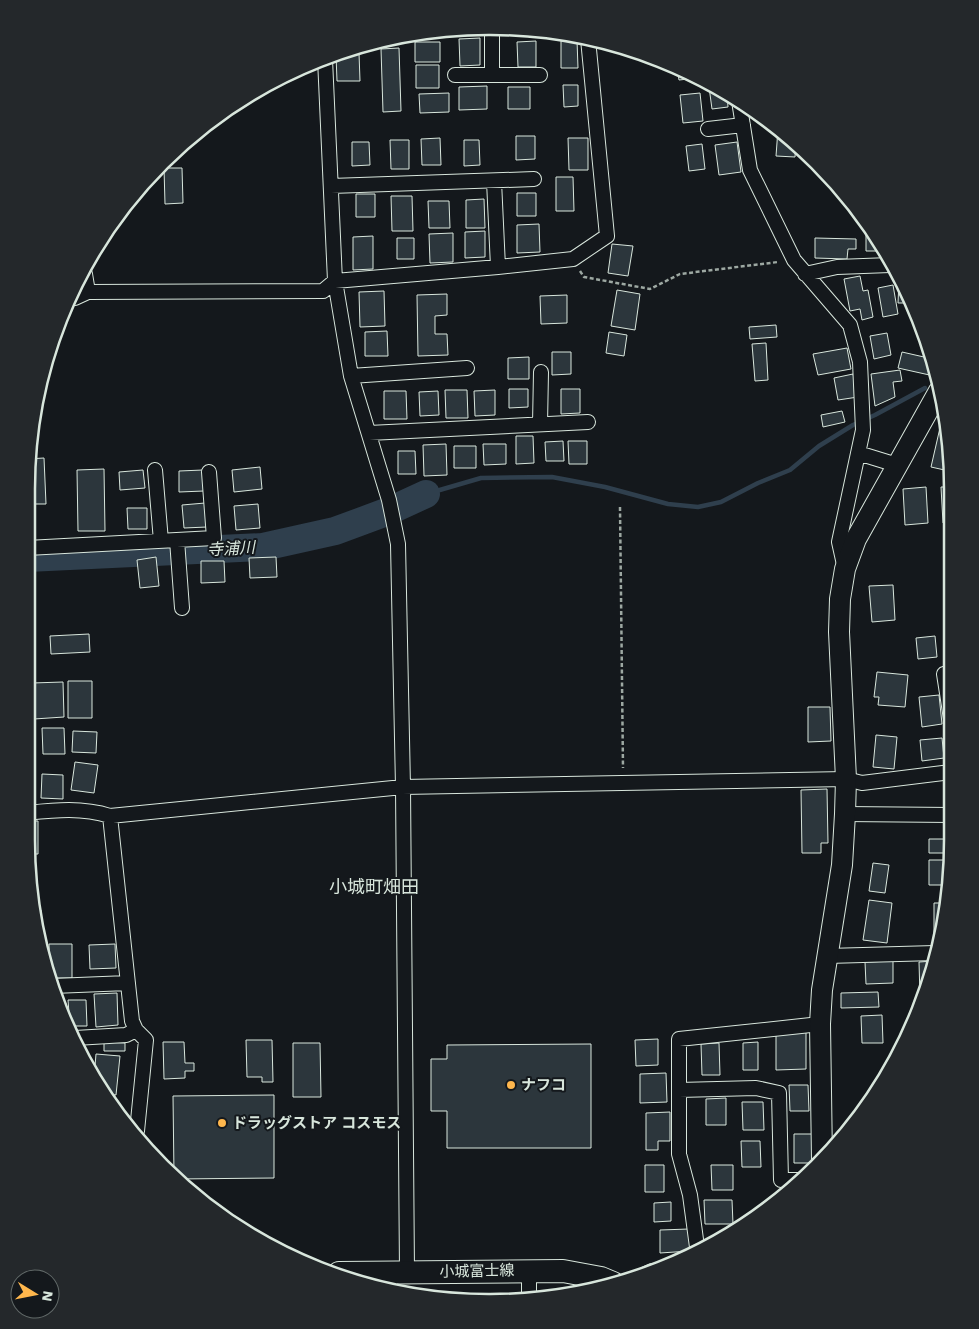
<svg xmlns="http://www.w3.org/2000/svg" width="979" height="1329" viewBox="0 0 979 1329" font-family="'Work Sans','Noto Sans JP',sans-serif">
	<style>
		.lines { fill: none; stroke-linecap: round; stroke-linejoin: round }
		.stream { stroke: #2f3f4d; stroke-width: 4.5 }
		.river { stroke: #2f3f4d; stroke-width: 28 }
		.building { fill: #2c363c; stroke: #d8e6dc }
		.street-casing { stroke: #d8e6dc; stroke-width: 16 }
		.secondary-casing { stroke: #d8e6dc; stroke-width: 22 }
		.primary-casing { stroke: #d8e6dc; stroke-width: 24 }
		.path { stroke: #9da8a2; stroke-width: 2.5; stroke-dasharray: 4 2.5; stroke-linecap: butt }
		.street { stroke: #14181c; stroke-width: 14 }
		.secondary { stroke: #14181c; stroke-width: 20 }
		.primary { stroke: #14181c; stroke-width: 22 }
		.poi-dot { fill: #ffb74d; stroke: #14181c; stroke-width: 2 }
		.labels { text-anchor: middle; stroke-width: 4; stroke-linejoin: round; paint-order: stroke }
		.poi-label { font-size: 15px; font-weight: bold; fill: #d8e6dc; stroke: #14181c; text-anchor: start }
		.street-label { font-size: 15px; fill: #d8e6dc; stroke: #14181c }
		.water-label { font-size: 16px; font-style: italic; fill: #d8e6dc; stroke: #14181c }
		.quarter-label { font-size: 18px; fill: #d8e6dc; stroke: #14181c }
		.rim { fill: none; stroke: #d8e6dc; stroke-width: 2.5 }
	</style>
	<rect width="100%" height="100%" fill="#14181c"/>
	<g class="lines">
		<!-- stream -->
		<path class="stream" d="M426 494 481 478 552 477 605 487 668 504 698 507 721 502 758 483 790 470 819 446 853 425 875 415 925 388"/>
		<!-- river -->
		<path class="river" d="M27 558 263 547 335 531 389 511 426 494"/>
	</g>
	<!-- building -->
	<path class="building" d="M480 38V65L460 66 459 39Z
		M577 40 578 68H561V41Z
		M536 41V67H518L517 42Z
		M415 42H440V62H415Z
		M399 48 401 111 383 112 381 49Z
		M340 53H359L360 81H337L336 55Z
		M416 65H439V88H416Z
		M677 68 698 78 679 80Z
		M563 85H578V106L564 107Z
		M487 86V109L459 110V87Z
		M716 86 727 92 728 107 712 109 709 87Z
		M508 87H530V109H508Z
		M449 93V112L420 113 419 94Z
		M700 93 703 121 683 123 680 95Z
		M778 129 796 143 795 157 776 156Z
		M516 136H535V159L516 160Z
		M440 138 441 165H422L421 139Z
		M568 138H588V170H569Z
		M390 140H409V169H391Z
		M464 140H479L480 165 464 166Z
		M352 142H369L370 165 352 166Z
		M737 142 741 172 719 175 715 145Z
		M702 144 705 169 689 171 686 146Z
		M164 168H182L183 203 165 204Z
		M556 177H573L574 211H556Z
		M517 193H536V216H517Z
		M356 194H375V217H356Z
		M391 196H412L413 231H392Z
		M484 199 485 228H466V200Z
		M428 201H449L450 228H429Z
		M539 224 540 252 517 253V225Z
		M485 231V257L465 258V232Z
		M866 231H871L882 251H866Z
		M453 233V262L430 263 429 234Z
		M373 236V269L353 270V237Z
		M397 238H414V259H397Z
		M815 238 856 239V249H848L847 259 815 258Z
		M612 244 633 246 628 276 608 273Z
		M860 276 863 291 868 290 873 317 862 320 860 309 850 311 844 279Z
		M899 281 912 303H898Z
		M893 285 898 314 883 317 878 288Z
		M617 290 640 294 635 330 611 326Z
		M384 291 385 326 360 327 359 292Z
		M447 294V315L435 316V334H447L448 355 418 356 417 295Z
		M567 295V323L541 324 540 296Z
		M920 320 924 338 921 339 913 324Z
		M776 325 777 337 750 339 749 327Z
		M387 331 388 356H365V332Z
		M609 332 627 335 624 356 606 353Z
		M887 333 891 355 874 359 870 336Z
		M766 343 768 380 755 381 752 344Z
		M847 348 851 369 818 375 813 354Z
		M925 351H928L934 376 898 368 902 352 924 357Z
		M552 352H571V374L552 375Z
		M529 357V379H508V358Z
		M900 370 902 381 893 382 895 397 875 406 871 374Z
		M853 374 858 397 838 400 834 378Z
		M509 389H528V407L509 408Z
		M561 389H580V413L561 414Z
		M445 390H467L468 418H446Z
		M495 390V415L475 416 474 391Z
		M384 391H406L407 419H384Z
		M438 391 439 415 420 416 419 392Z
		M842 411 845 422 823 427 821 415Z
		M942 419 946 420 949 429V471L931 467Z
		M516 436H533L534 463 516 464Z
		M563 441 564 461H546L545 442Z
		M568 441H587V464H569Z
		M446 444 447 475 424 476 423 445Z
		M483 444H506V464L484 465Z
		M454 446H476V468H454Z
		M398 451H415L416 474H398Z
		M44 458 46 504H34L35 514H30L27 459Z
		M260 467 262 489 234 492 232 470Z
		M104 469 105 531H78L77 470Z
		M143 470 145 488 120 490 119 472Z
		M203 470 204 491 179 492V471Z
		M926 487 928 523 905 525 903 489Z
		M941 487H949V522L943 523Z
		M205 503 207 527 184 528 182 505Z
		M258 504 260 528 236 530 234 506Z
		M127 508H147V529H128Z
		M156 557 159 586 140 588 137 560Z
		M276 557 277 577 250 578 249 558Z
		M201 561H224L225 582 201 583Z
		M33 565 35 588H27V591V566Z
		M893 585 895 620 872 622 869 586Z
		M946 633H950V655H948Z
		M89 634 90 652 51 654 50 636Z
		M935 636 937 657 918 659 916 638Z
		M877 672 908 675 905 707 878 705 879 697H874Z
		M68 681H92V718H68Z
		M63 682 64 717 34 719 32 683Z
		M939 695 942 724 922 727 919 697Z
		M808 707H830L831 741 808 742Z
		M42 728H64L65 754H43Z
		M73 731 97 732 96 753 72 752Z
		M876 735 897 737 894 769 873 767Z
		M942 738 944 758 922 761 920 740Z
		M75 762 98 765 94 793 71 790Z
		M42 774 63 775V799L41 798Z
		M827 789 828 843H821V853H802L801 790Z
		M26 821H38V854H28Z
		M946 834H951L952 853H929V839H946Z
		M929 860H952L949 885H929Z
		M873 863 889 865 885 893 869 891Z
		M869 900 892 903 887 943 863 940Z
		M934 903H945L939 935H934Z
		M36 910H41L40 938H39Z
		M49 944H72V978H50Z
		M115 944 116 968 90 969 89 945Z
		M893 961V983L866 984 865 962Z
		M934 961 928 988 924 997H920L919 962Z
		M878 992 879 1007 841 1008V993Z
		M117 993 118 1025 96 1027 94 994Z
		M68 1000H86L87 1026H70Z
		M882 1015 883 1043H862L861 1016Z
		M806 1032V1069L776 1070V1033Z
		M658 1039V1065L636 1066 635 1040Z
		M246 1040H272L273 1082H262V1077H247Z
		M104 1042 125 1043V1051H104Z
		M163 1042H184L185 1063H194V1071H185V1078L164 1079Z
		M758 1042V1070H743V1043Z
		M293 1043H320L321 1097H293Z
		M719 1043 720 1075H702L701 1044Z
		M591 1044V1148H447V1111H431V1059H447V1045Z
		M96 1054 120 1056 116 1095 107 1094 94 1078Z
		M666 1073 667 1102 640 1103V1074Z
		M789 1085H808L809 1111H790Z
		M274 1095V1178L176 1179 174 1175 173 1096Z
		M726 1098V1125H706V1099Z
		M742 1102H763L764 1130H743Z
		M670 1112V1141H658V1150H646V1113Z
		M794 1134H813L814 1163H794Z
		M741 1141H760L761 1167H742Z
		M645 1165H664V1192H645Z
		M711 1165H733V1190H712Z
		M704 1200H732L733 1224H705Z
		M671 1202V1221L654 1222V1203Z
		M689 1229 690 1251 660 1253V1230Z
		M480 1298H496V1300L480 1299Z"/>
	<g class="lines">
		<defs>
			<path id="street" d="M448 29 476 28
				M325 59 335 281 351 376 389 500 398 544 403 787 407 1272
				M455 75H540
				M492 75V28
				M739 101 750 170 794 260 850 325 860 362 863 430 839 542 845 569
				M708 129 743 125
				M494 181 498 267
				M331 186 534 179
				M85 274 88 292 323 291 335 281 498 267 573 259 607 236 588 39
				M805 274 837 267 890 265
				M75 298 88 292
				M351 376 467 368
				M540 424 541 372
				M369 433 588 422
				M858 453 897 465
				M155 470 161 541
				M177 540 182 608
				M27 548 214 538 209 472
				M950 673 944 674 951 719
				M26 813C55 810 82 807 110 816L132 1021 136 1030 146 1040 137 1131
				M845 814 951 815
				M110 816 403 787 846 779 862 783 951 772
				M827 956 935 953
				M53 986 128 983
				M75 1038 126 1035 136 1030
				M679 1090 756 1088 779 1093 781 1180H800
				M697 1247 690 1195 679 1154V1039L820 1024
				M529 1271V1300
				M635 1279 652 1271
				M390 1291V1272"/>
			<path id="secondary" d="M822 1159 820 1024 822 990 842 865 845 814 846 779 839 632 840 599 845 569 856 539 939 391"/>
			<path id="primary" d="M339 1273 563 1271 601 1278 613 1283"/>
		</defs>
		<!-- street casing -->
		<use href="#street" class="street-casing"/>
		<!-- secondary casing -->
		<use href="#secondary" class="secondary-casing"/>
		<!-- primary casing -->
		<use href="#primary" class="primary-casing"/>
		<!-- path -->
		<path class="path" d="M580 271 584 277 650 289 680 274 778 262
			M620 507 623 768"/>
		<!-- street -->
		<use href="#street" class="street"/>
		<!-- secondary -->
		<use href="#secondary" class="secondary"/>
		<!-- primary -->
		<use href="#primary" class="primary"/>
	</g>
	<!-- markers -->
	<g class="poi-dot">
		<circle cx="511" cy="1085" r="5"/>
		<circle cx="222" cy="1123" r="5"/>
	</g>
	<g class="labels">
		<!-- poi labels -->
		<g class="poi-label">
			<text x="521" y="1090">ナフコ</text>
			<text x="232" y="1128">ドラッグストア コスモス</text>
		</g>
		<!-- street labels -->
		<g class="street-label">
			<text transform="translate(477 1271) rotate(-1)" y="5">小城富士線</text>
		</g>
		<!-- water labels -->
		<g class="water-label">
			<text transform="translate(231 548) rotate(-3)" y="6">寺浦川</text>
		</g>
		<!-- quarter labels -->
		<g class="quarter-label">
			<text x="374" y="893">小城町畑田</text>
		</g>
	</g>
	<!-- crop -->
	<path d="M0 0H979V1329H0ZM489 35H490A454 454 0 0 1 944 489V840A454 454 0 0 1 490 1294H489A454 454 0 0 1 35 840V489A454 454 0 0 1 489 35Z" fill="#24282b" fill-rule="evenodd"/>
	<path class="rim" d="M489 35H490A454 454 0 0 1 944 489V840A454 454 0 0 1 490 1294H489A454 454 0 0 1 35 840V489A454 454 0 0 1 489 35Z"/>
	<!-- north arrow -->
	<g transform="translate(35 1294) rotate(100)"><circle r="24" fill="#14181c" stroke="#626a69"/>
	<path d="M0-4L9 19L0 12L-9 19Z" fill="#ffb74d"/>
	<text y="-8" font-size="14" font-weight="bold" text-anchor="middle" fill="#d8e6dc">N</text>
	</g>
</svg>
